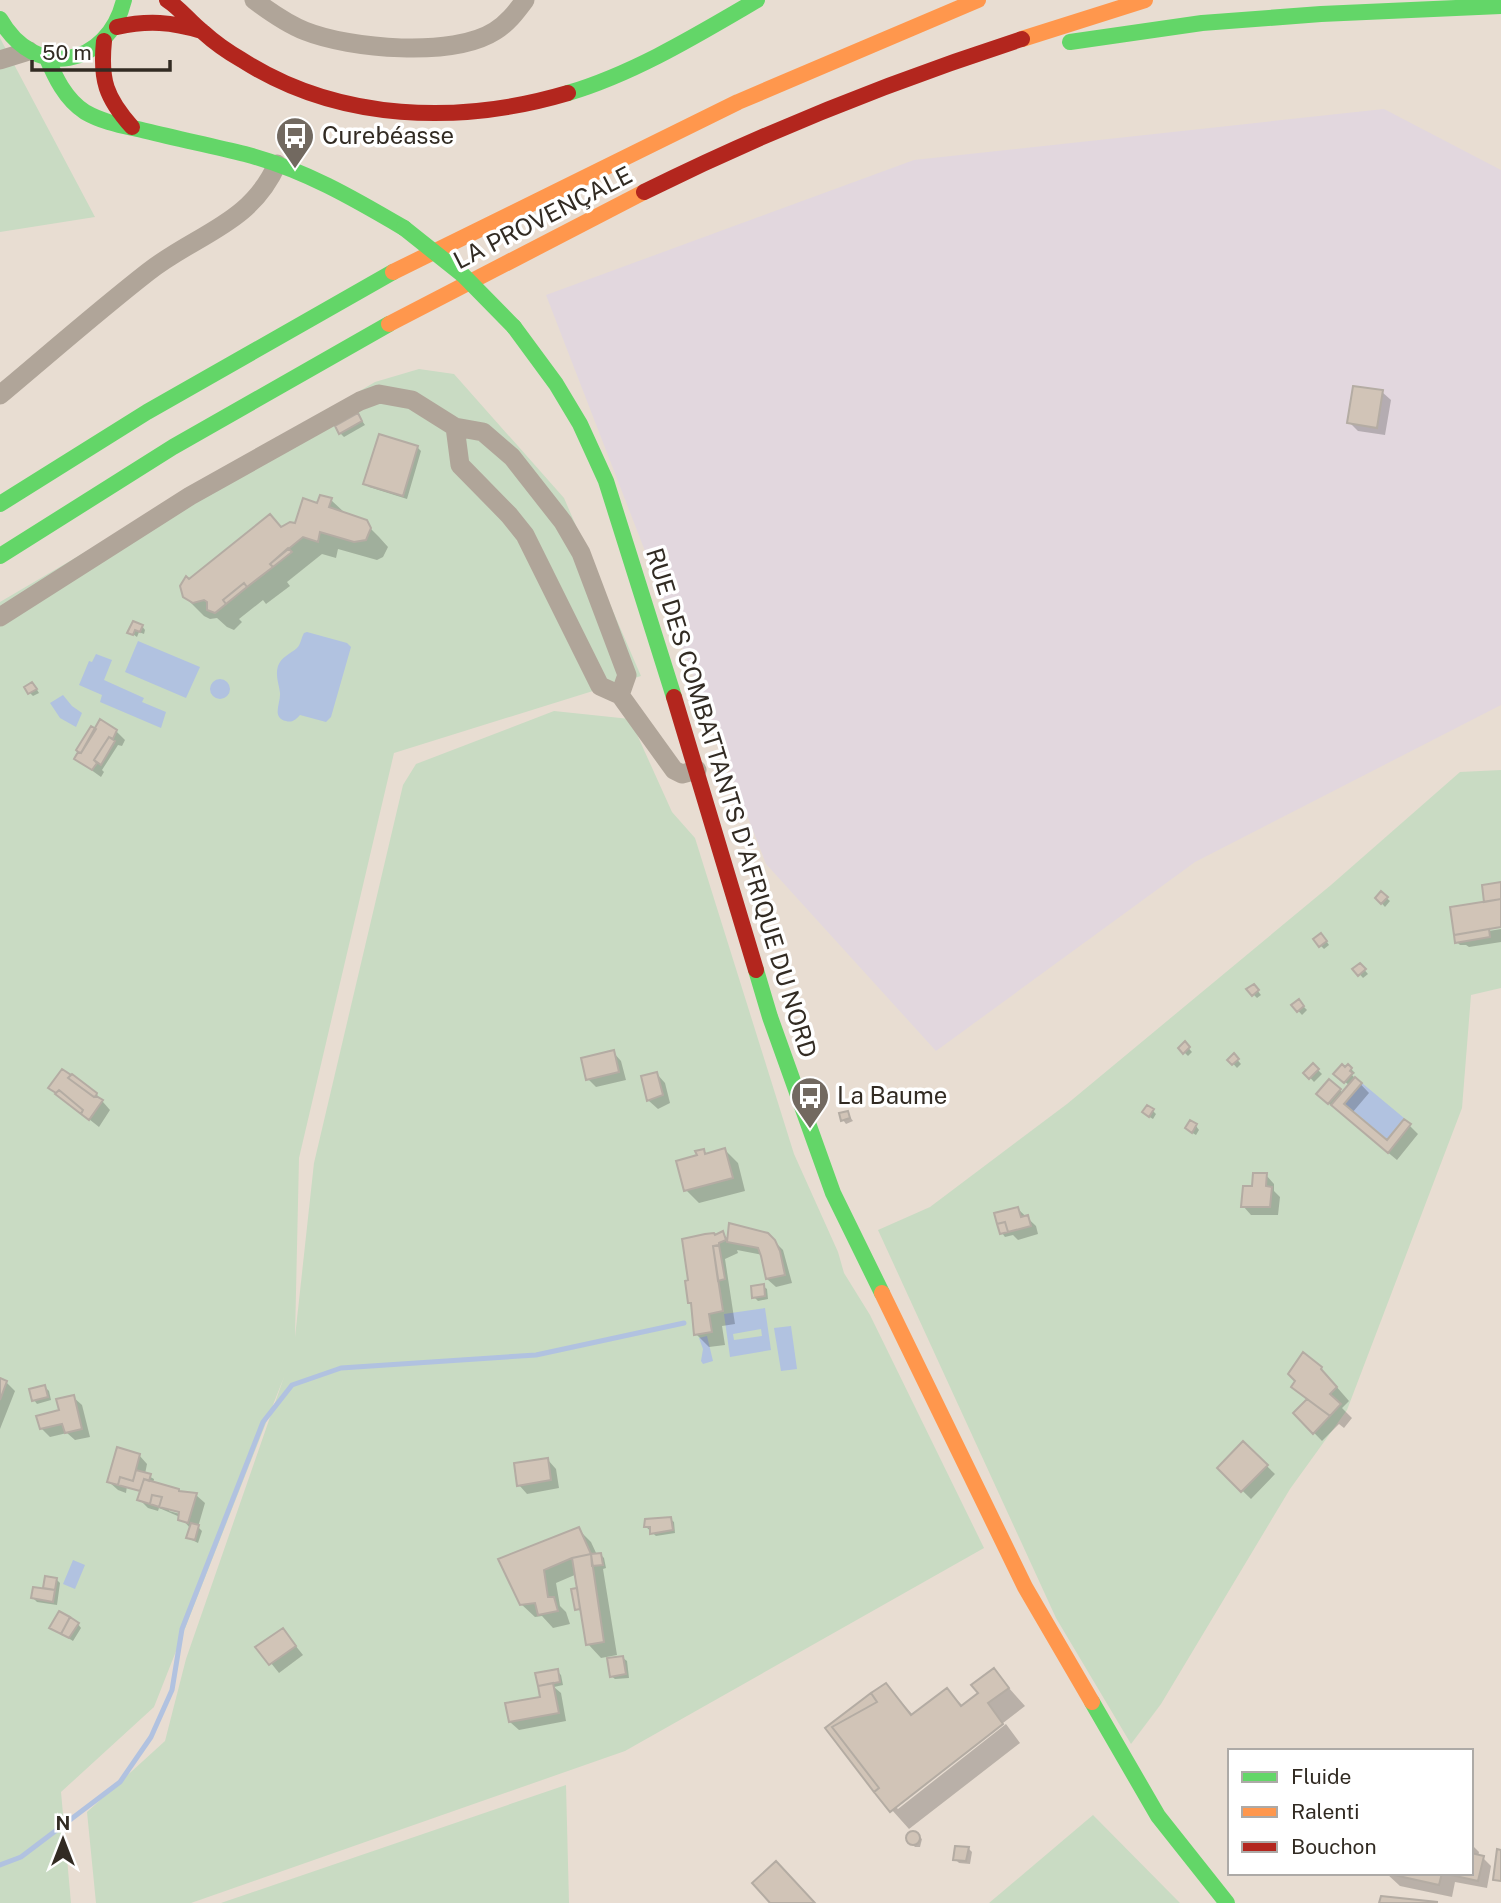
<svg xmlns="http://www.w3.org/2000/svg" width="1501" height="1903" viewBox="0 0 1501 1903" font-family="'Public Sans',sans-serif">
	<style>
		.commercial { fill: #e2d7de }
		.green { fill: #c9dbc3 }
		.water { fill: #b1c2e0; fill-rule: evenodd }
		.shadow { fill: #0003; fill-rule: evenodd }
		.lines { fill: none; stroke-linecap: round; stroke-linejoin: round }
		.stream { stroke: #b1c2e0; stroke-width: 5 }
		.building { fill: #d1c4b7; stroke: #b4aca3; stroke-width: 2 }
		.street { stroke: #b0a599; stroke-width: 19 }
		.fast { stroke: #63d668; stroke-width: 16 }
		.slow { stroke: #ff974d; stroke-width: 16 }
		.jam { stroke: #b3261e; stroke-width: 16 }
		.fast-bridge { stroke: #63d668; stroke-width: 16 }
		.labels { text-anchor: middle; stroke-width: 7; stroke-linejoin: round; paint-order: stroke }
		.poi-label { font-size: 24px; fill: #322b23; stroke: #fff; text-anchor: start }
		.street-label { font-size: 24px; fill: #322b23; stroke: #fff }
	</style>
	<rect width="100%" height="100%" fill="#e8ddd2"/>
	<!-- commercial -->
	<path class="commercial" d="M1384 109 1501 170V705L1195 862 936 1051 766 864 546 295 914 160Z"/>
	<!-- green -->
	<path class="green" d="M0 38 95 217 0 232Z
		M419 369 454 374 564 498 641 676 394 753 299 1158 295 1337 314 1163 403 785 416 764 554 711 630 719 672 812 695 838 794 1154 838 1252 844 1273 870 1315 984 1548 625 1751 191 1903H96L87 1812 165 1741 186 1659 284 1377 154 1707 61 1792 71 1903H0V602L375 382Z
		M1501 770V988L1471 995 1462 1108 1347 1410 1290 1489 1161 1704 1131 1744 1056 1618 878 1230 930 1207 1067 1104 1331 885 1460 772Z
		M566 1785 569 1903H221Z
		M1093 1815 1180 1903H989Z"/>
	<!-- water -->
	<path class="water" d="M307 632 347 643 351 647 331 717 326 722 300 715C296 719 293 723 286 721 271 718 281 702 280 693 279 684 275 676 278 666 281 657 290 654 297 648 301 644 301 638 304 633Z
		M138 641 200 667 186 698 125 672Z
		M96 654 112 660 104 680 144 698 142 702 166 712 161 728 100 702 102 695 79 685 89 661 92 662Z
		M210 689a10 10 0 1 1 20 0a10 10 0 1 1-20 0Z
		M63 695 72 706 82 713 76 727 60 718 50 703Z
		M1362 1083 1404 1118 1387 1139 1345 1104Z
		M765 1308 771 1350 730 1357 724 1314ZM761 1329 762 1336 734 1340 733 1334Z
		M791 1326 797 1369 781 1371 774 1328Z
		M707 1336 713 1361 703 1364 701 1361 703 1349 699 1338Z
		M73 1560 85 1565 75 1589 63 1584Z"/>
	<!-- shadow -->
	<path class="shadow" d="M1382 392 1391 400 1385 435 1358 431 1349 422Z
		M358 415 365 425 344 437 340 433Z
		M417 447 421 451 407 499 369 487 365 484Z
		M331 500 345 513 361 519 379 537 388 547 383 557 377 560 338 549 336 558 322 554 287 582 290 586 266 604 263 600 239 619 242 622 234 630 227 627 217 618 210 619 204 616 186 598 189 581 282 528 296 525 319 505Z
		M142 626 145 630 144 634 139 632 137 637 130 632Z
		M36 688 39 693 33 696 30 693Z
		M116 731 125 740 122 746 118 745 102 770 104 772 101 777 76 759Z
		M1501 884V925L1486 928 1489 931 1501 929V942L1469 947 1466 945H1460L1457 942Z
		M1382 894 1390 901 1385 907 1377 898Z
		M1325 939 1329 945 1324 949 1320 945Z
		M1360 965 1368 974 1363 978 1355 969Z
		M1249 990H1257L1261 995 1257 998Z
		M1299 1002 1307 1010 1302 1015 1294 1006Z
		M1185 1044 1192 1052 1188 1056 1180 1048Z
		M613 1052 621 1061 626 1080 596 1087 588 1079Z
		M1234 1056 1241 1064 1237 1068 1230 1060Z
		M1313 1065 1322 1074 1314 1082 1306 1073Z
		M1351 1069 1355 1073 1352 1075 1369 1093 1352 1113 1387 1143 1405 1121 1418 1134 1397 1160 1322 1098 1329 1081 1343 1093 1350 1086 1336 1074Z
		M657 1074 665 1083 670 1103 658 1109 649 1101 643 1078Z
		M50 1088 96 1094 110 1110 99 1127Z
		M1153 1111 1156 1114 1153 1119 1148 1116Z
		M847 1113 853 1121 846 1124 843 1120Z
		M1196 1126 1199 1130 1196 1135 1191 1132Z
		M725 1150 738 1163 745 1191 699 1203 686 1190 699 1157 703 1151 707 1155Z
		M1266 1175 1274 1184V1191L1280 1197 1278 1215H1251L1243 1206 1253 1187Z
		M1018 1209 1036 1226 1038 1234 1018 1240 1013 1235 1005 1237 1002 1233Z
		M722 1233 729 1240 767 1234 783 1250 792 1283 776 1287 767 1279 763 1255 737 1250 738 1253 725 1259 735 1324 722 1326 725 1345 709 1347 696 1334 693 1305 690 1302 715 1237Z
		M763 1286 767 1289 768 1299 758 1301 754 1297Z
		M1321 1369 1349 1401 1342 1408 1352 1418 1344 1428 1339 1424 1322 1441 1295 1413 1308 1401 1294 1386Z
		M0 1380 6 1382 15 1391 0 1429Z
		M45 1387 49 1391 51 1400 37 1404 34 1400Z
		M73 1397 82 1405 90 1437 75 1440 67 1433 50 1437 41 1428 61 1412Z
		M1243 1443 1275 1474 1251 1499 1219 1468Z
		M139 1455 147 1464 145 1474 154 1479 153 1484 181 1493 196 1495 205 1503 198 1527 202 1531 198 1543 188 1538 191 1529 180 1517 159 1508 158 1511 148 1508 139 1499 149 1491 127 1486 126 1493 118 1490 109 1482ZM169 1507 187 1516 169 1511Z
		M548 1460 556 1469 559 1488 527 1494 519 1485Z
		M670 1519 674 1522 675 1533 656 1536 646 1527V1521Z
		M578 1529 591 1542 597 1555 600 1554 604 1558 606 1568 603 1569 617 1655 601 1658 588 1644 583 1612 577 1609 573 1590 580 1593 577 1574 556 1583 560 1606 566 1612 570 1624 553 1628 542 1616 535 1617 521 1604 500 1560Z
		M46 1578 56 1579 60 1583 57 1605 37 1602 33 1598 44 1590Z
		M78 1624 81 1628 73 1641 51 1627Z
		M283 1630 303 1655 279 1673 258 1647Z
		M623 1658 627 1661 629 1678 615 1679 611 1676Z
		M993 1670 1025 1706 895 1806 898 1809 1006 1724 1020 1743 909 1829 875 1791 886 1685 913 1715 947 1690 963 1706 981 1694Z
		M557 1671 561 1675 563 1685 554 1687 561 1693 566 1721 519 1730 510 1722 542 1698Z
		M911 1833H915L922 1839 920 1847H915L911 1843 908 1836Z
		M1471 1844 1479 1852 1478 1857 1483 1858 1491 1866 1487 1888 1455 1882 1452 1897 1400 1886 1387 1874 1471 1873Z
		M968 1848 972 1852 970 1864 959 1863 955 1859Z"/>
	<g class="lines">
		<!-- stream -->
		<path class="stream" d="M0 1865 21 1857 120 1782 151 1737 172 1690 182 1629 263 1422 292 1385 341 1368 536 1355 684 1323"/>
	</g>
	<!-- building -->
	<path class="building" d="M1353 386 1383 390 1377 428 1347 423Z
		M358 413 362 421 339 434 335 426Z
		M379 434 418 446 403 496 363 484Z
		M320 495 332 498 329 507 367 520 371 528 366 540 354 542 320 532 318 542 303 537 270 564 273 567 247 587 244 583 223 600 226 604 215 613 207 610V602L204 600 193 603 183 597 180 586 186 576 189 579 270 514 281 527 290 522 295 523 303 498 317 503Z
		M288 548 292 552 273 567 270 564Z
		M244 583 247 587 226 604 223 600Z
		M133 621 143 625 140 632 135 630 133 635 127 633Z
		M32 682 37 689 28 694 24 687Z
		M100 719 117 730 113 739 109 737 94 760 97 763 92 770 74 759 78 752 81 753Z
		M91 726 96 729 81 753 78 752 76 750Z
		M109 737 115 741 101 765 94 760Z
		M1501 882V899L1484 902 1482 885Z
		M1381 891 1388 897 1381 904 1375 898Z
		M1501 899V927L1454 935 1450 907Z
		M1489 929 1490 937 1455 943 1454 935Z
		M1321 933 1327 941 1319 947 1313 939Z
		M1360 963 1366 969 1358 976 1352 969Z
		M1254 984 1259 990 1252 996 1246 989Z
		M1299 999 1304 1006 1297 1012 1291 1005Z
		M1185 1041 1190 1047 1183 1054 1178 1048Z
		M614 1050 619 1072 586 1080 581 1058Z
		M1234 1053 1239 1059 1232 1065 1227 1060Z
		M1313 1063 1319 1069 1309 1079 1303 1073Z
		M1342 1064 1345 1067 1348 1064 1352 1068 1350 1071 1353 1073 1344 1083 1333 1074Z
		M62 1069 71 1075 68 1078 94 1097 96 1096 103 1100 89 1120 81 1114 83 1110 59 1090 56 1093 48 1088Z
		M657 1072 663 1095 647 1101 641 1076Z
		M72 1074 97 1093 96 1096 94 1097 68 1078Z
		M1355 1077 1362 1083 1344 1104 1387 1140 1404 1119 1411 1124 1388 1153 1331 1105Z
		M1329 1079 1341 1089 1328 1104 1316 1094Z
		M59 1090 83 1110 81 1114 55 1094Z
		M1147 1105 1154 1109 1149 1117 1142 1112Z
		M848 1111 850 1118 841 1121 839 1113Z
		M1190 1120 1197 1124 1192 1133 1185 1128Z
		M725 1148 733 1178 684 1191 676 1161 697 1155 695 1151 704 1149 705 1154Z
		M1253 1173H1267L1266 1186 1272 1187 1270 1207H1241L1243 1186H1252Z
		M1018 1207 1021 1217 1028 1215 1031 1226 1008 1232 1005 1222 997 1224 994 1213Z
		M1005 1222 1008 1232 1000 1234 997 1224Z
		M729 1223 768 1233 775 1240 780 1251 785 1275 766 1279 761 1256 758 1248 727 1242Z
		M723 1231 726 1240 719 1243V1245L713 1246 723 1311 709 1314 712 1332 694 1335 691 1303H688L685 1281 688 1280 682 1239 705 1234 714 1233 715 1235Z
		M719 1245 725 1279 718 1281 713 1246Z
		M764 1284 765 1296 752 1298 751 1286Z
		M1303 1352 1322 1367 1321 1369 1337 1387 1330 1394 1341 1404 1330 1416 1291 1387 1295 1381 1288 1374Z
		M0 1378 7 1381 0 1400Z
		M45 1385 48 1397 32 1401 29 1389Z
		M74 1395 82 1429 65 1433 62 1424 40 1429 36 1416 59 1410 56 1399Z
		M1307 1399 1330 1416 1313 1434 1293 1413Z
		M1243 1441 1268 1465 1241 1492 1217 1468Z
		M117 1447 140 1454 133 1481 120 1477 118 1485 107 1482Z
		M548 1458 551 1480 517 1486 514 1463Z
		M136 1470 151 1474 149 1481 144 1479 140 1491 118 1485 120 1477 133 1481Z
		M144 1479 179 1489V1491L197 1493 188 1523 178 1520 179 1512 159 1507 162 1497 152 1495 150 1504 137 1500Z
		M152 1495 162 1497 159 1507 150 1504Z
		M671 1517 673 1530 650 1534V1527H644L645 1519Z
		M191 1523 199 1525 195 1540 186 1538Z
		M579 1527 591 1554 572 1558 544 1570 548 1597H554L558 1611 538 1615 535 1603 520 1605 498 1559Z
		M601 1553 603 1565 592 1566 591 1554Z
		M591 1554 604 1642 586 1645 572 1558Z
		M45 1576 57 1578 55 1590 43 1588Z
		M33 1587 55 1590 53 1602 31 1598Z
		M577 1588 580 1609 575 1610 571 1589Z
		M59 1611 70 1617 61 1634 49 1628Z
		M70 1617 79 1623 69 1638 61 1634Z
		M283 1628 296 1646 269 1665 255 1647Z
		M623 1656 626 1674 610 1677 607 1658Z
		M994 1668 1009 1688 988 1703 1003 1724 890 1812 874 1792 879 1788 832 1727 877 1702 871 1693 886 1683 911 1715 947 1688 961 1706 978 1693 971 1685Z
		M558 1669 560 1682 538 1686 535 1673Z
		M553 1683 559 1713 509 1722 505 1703 540 1697 538 1686Z
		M871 1693 877 1702 832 1727 879 1788 874 1792 825 1728Z
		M906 1838a7 7 0 1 1 14 0a7 7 0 1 1-14 0Z
		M955 1846 969 1847 966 1861 953 1860Z
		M1497 1849 1501 1850V1881L1493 1880Z
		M1471 1853 1484 1856 1478 1881 1442 1873H1471Z
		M776 1861 815 1903H770L752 1883Z
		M1385 1873H1442L1439 1885Z
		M1381 1896 1437 1902V1903H1379Z"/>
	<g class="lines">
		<!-- street -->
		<path class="street" d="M254 0C270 12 287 24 305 31 350 49 453 58 495 31 508 23 516 12 525 0
			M0 60 29 51
			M0 395C49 354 98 311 148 272 196 234 251 224 277 164
			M455 427 460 465 509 515 525 535 600 686 620 695 674 770 682 774 697 770
			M0 617 190 496 360 401 379 394 412 400 455 427 483 432 512 457 563 522 581 553 627 675 620 695"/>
		<!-- fast -->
		<path class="fast" d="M0 19C35 81 108 67 124 0
			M1070 42 1202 23 1321 14 1501 6
			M46 56C55 77 65 99 85 112 104 123 125 126 146 131 179 139 212 146 245 154 303 169 353 198 404 228
			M568 93C635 73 697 35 757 0
			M514 327 556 384 580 424 606 481 674 697
			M0 504 147 412 393 272
			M0 556 173 447 389 324
			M756 970 770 1017 833 1193 882 1293
			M1092 1702 1158 1816 1227 1903"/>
		<!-- slow -->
		<path class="slow" d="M1022 39 1145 0
			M393 272 738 102 978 0
			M389 324 644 192
			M882 1293 1025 1587 1092 1702"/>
		<!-- jam -->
		<path class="jam" d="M167 0C181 9 190 22 203 32 215 43 228 52 242 60 339 122 460 125 568 93
			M117 27C148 20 172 22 202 31
			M104 41C100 80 106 98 132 127
			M644 192C767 131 892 81 1022 39
			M674 697 756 970"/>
		<!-- fast-bridge -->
		<path class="fast-bridge" d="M404 228 463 275 514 327"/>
	</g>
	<!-- icons -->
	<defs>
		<symbol id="bus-pin" viewBox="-11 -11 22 30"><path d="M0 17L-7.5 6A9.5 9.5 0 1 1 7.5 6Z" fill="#726960" stroke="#fff"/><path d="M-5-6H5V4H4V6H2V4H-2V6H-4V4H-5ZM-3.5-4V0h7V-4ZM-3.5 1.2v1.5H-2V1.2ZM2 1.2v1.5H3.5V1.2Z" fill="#fff"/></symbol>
	</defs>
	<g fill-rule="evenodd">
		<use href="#bus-pin" x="273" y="114" width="44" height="60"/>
		<use href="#bus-pin" x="788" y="1074" width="44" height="60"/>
	</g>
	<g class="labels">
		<!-- poi labels -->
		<g class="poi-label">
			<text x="322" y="144">Curebéasse</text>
			<text x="837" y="1104">La Baume</text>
		</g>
		<!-- street labels -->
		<g class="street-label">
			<text transform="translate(543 218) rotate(-27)" y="8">LA PROVENÇALE</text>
			<text transform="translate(731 803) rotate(73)" y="8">RUE DES COMBATTANTS D'AFRIQUE DU NORD</text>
		</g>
	</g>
	<!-- legend -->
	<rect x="1228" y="1749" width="245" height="126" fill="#ffffff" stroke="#adaaa7" stroke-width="2"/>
	<rect x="1242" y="1772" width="35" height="10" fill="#63d668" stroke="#adaaa7" stroke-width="2"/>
	<text x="1291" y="1784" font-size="21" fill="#322b23">Fluide</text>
	<rect x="1242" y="1807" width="35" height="10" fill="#ff974d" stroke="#adaaa7" stroke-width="2"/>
	<text x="1291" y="1819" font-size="21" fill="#322b23">Ralenti</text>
	<rect x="1242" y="1842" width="35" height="10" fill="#b3261e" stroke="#adaaa7" stroke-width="2"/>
	<text x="1291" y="1854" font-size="21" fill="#322b23">Bouchon</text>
	<!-- north arrow -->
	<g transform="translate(63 1840)" stroke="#ffffff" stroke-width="5" paint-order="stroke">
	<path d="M0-5L12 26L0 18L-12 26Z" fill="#322b23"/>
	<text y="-10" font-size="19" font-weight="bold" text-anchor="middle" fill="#322b23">N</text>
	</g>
	<!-- scale -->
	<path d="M32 60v10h138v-10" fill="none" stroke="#322b23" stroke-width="3.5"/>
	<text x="42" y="60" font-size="21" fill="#322b23" stroke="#ffffff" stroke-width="5" paint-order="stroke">50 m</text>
</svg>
